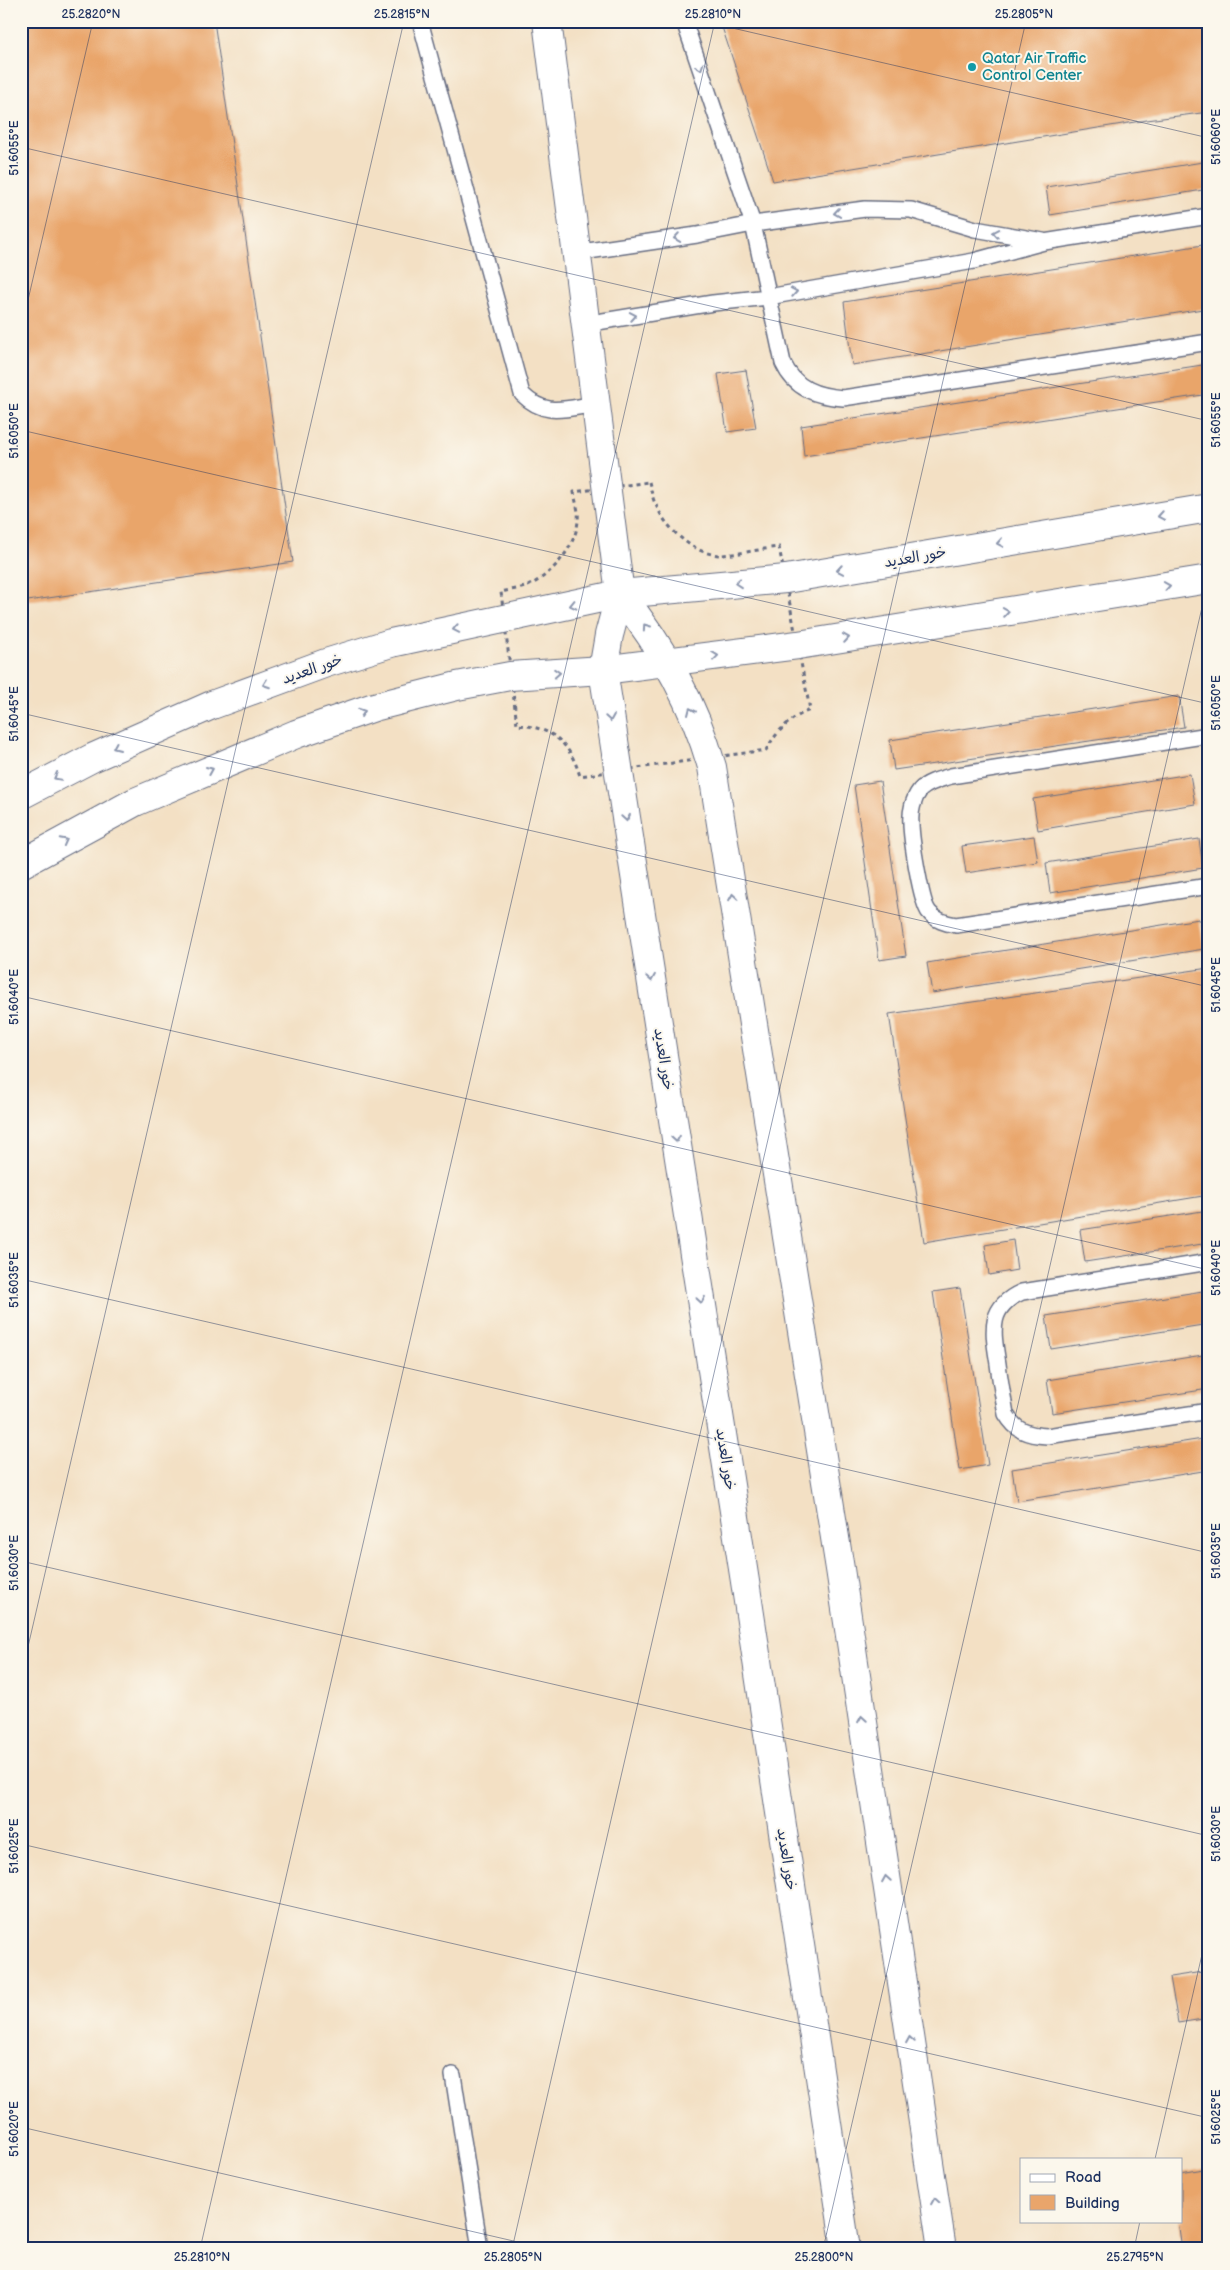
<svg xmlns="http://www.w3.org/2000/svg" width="1230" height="2270" viewBox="0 0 1230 2270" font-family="'Balsamiq Sans','Playpen Sans Arabic',sans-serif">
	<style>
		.building { fill: #e9a56b }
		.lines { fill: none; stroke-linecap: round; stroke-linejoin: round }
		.lane-casing { stroke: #676d82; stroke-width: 18 }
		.street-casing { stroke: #676d82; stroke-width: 30 }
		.secondary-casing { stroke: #676d82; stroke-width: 30 }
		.path { stroke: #676d82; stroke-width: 3; stroke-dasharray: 4 4; stroke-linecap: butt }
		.lane { stroke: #fff; stroke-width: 15 }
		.street { stroke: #fff; stroke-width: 28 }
		.secondary { stroke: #fff; stroke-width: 28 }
		.oneway { stroke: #8d97ae }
		.ticks { fill: none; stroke: #1b2f5e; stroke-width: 1; stroke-opacity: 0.45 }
		.culture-dot { fill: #0f9aa8; stroke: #fbf7ec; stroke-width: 2 }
		.labels { text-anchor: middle; stroke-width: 4; stroke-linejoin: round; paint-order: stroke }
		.culture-label { font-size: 15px; fill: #0d838f; stroke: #fbf7ec; text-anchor: start }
		.street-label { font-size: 15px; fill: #1b2f5e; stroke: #fbf7ec }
		.neatline { fill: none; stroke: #1b2f5e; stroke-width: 2 }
		.ticks-label { font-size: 12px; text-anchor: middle; fill: #1b2f5e }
	</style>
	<rect width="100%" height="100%" fill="#fbf7ec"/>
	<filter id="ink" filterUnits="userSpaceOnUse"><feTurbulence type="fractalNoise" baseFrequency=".02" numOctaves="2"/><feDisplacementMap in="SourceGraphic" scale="10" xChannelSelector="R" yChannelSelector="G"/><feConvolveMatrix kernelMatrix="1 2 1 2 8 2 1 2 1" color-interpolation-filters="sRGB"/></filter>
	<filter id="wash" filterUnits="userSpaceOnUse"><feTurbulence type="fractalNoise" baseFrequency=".0096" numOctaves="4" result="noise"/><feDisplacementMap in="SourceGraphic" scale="20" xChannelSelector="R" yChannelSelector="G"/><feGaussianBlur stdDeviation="1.12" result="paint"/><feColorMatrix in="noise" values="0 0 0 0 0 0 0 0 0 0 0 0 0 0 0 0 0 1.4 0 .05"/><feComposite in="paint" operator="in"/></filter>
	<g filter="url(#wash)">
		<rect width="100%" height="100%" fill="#f3e0c4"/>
		<g id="blocks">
			<!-- building -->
			<path class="building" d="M21 21H214L293 562 21 602Z
				M720 21H1209V112L1147 120 773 181Z
				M1209 161V189L1050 215 1046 187Z
				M1209 244V308L852 365 844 302Z
				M1209 364V394L804 456 801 426Z
				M746 370 756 428 727 432 718 374Z
				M1179 696 1184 727 894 770 890 740Z
				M1190 774 1195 804 1038 830 1033 799Z
				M880 781 906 956 879 960 854 785Z
				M1034 836 1038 862 966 873 962 846Z
				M1199 839 1203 868 1050 893 1046 863Z
				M1199 919 1204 949 932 993 927 963Z
				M1209 968V1195L924 1242 889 1014Z
				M1209 1210V1243L1085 1262 1080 1230Z
				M1013 1240 1017 1270 989 1275 985 1245Z
				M960 1288 988 1465 960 1470 933 1292Z
				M1209 1290V1324L1051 1349 1046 1316Z
				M1209 1354V1389L1052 1413 1047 1380Z
				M1209 1438V1470L1017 1501 1012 1469Z
				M1209 1971V2018L1178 2023 1170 1977Z
				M1209 2168V2249H1182L1178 2221H1181V2173Z"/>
		</g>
	</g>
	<g filter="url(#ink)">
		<use href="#blocks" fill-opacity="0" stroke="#676d82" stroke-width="1"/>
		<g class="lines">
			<defs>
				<path id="lane" d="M420 21 522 394C546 418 566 408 596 404
					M684 21 753 224 783 363C795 389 816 396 843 398L1209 342
					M575 253 697 235 753 224 865 209 911 210 975 229 1043 241
					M585 324 713 303 768 297 974 261 1044 242 1209 216
					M1209 735 951 776C941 779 928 782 920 790 913 799 910 812 911 823 911 837 921 903 929 912 936 921 946 923 956 925L1209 886
					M1209 1262 1022 1292C987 1307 993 1332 998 1364 1000 1380 1003 1397 1006 1414 1016 1431 1027 1435 1047 1436L1209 1411
					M453 2075 480 2249"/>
				<path id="street" d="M547 21 620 594
					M21 795 92 758 212 705 326 663 391 643 620 594 786 579 1209 508
					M21 864 135 802 296 734 374 707 457 686 510 676 603 670 798 645 1209 579"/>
				<path id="secondary" d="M620 594C661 645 694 704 712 767L840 1569 942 2249
					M620 594 609 635 603 670 746 1588 846 2249"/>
			</defs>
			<!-- lane casing -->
			<use href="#lane" class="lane-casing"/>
			<!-- street casing -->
			<use href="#street" class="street-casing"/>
			<!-- secondary casing -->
			<use href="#secondary" class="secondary-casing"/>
			<!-- path -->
			<path class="path" d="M649 482C651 489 652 498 656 505 666 528 693 555 721 555 740 554 760 549 779 547L810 710C790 718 777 731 766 750L580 776C570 743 552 727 517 725L501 592C509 590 520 589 528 586 554 574 581 541 578 512 577 505 575 499 574 492Z"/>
			<!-- lane -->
			<use href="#lane" class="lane"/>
			<!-- street -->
			<use href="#street" class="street"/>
			<!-- secondary -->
			<use href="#secondary" class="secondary"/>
		</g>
		<!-- one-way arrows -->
		<defs><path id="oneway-chevron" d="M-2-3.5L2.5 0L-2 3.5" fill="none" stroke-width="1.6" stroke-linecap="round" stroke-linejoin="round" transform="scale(1.25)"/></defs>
		<g class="oneway">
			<use href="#oneway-chevron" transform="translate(700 67) rotate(71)"/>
			<use href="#oneway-chevron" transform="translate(837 213) rotate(172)"/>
			<use href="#oneway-chevron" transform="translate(996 233) rotate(-170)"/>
			<use href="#oneway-chevron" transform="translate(677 238) rotate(171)"/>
			<use href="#oneway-chevron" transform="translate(794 292) rotate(-10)"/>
			<use href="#oneway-chevron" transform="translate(633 316) rotate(-10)"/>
			<use href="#oneway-chevron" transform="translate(1161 516) rotate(170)"/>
			<use href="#oneway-chevron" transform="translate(1000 543) rotate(170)"/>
			<use href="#oneway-chevron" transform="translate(840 570) rotate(170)"/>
			<use href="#oneway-chevron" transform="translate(738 583) rotate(175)"/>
			<use href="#oneway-chevron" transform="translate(1167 586) rotate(-9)"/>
			<use href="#oneway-chevron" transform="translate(573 605) rotate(167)"/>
			<use href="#oneway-chevron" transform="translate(1006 612) rotate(-9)"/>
			<use href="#oneway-chevron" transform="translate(646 627) rotate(-125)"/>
			<use href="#oneway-chevron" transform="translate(456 629) rotate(169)"/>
			<use href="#oneway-chevron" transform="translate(846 638) rotate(-9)"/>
			<use href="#oneway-chevron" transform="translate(715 656) rotate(-7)"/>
			<use href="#oneway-chevron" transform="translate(557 673) rotate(-4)"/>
			<use href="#oneway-chevron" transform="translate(266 684) rotate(160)"/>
			<use href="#oneway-chevron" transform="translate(691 711) rotate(-114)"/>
			<use href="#oneway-chevron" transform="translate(362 712) rotate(-19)"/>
			<use href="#oneway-chevron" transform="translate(610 718) rotate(81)"/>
			<use href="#oneway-chevron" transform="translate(116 747) rotate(156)"/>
			<use href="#oneway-chevron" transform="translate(210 770) rotate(-23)"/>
			<use href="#oneway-chevron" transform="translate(57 777) rotate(152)"/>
			<use href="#oneway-chevron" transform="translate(626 818) rotate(81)"/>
			<use href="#oneway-chevron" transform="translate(64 841) rotate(-28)"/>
			<use href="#oneway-chevron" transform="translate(733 897) rotate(-99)"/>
			<use href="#oneway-chevron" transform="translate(651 978) rotate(81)"/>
			<use href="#oneway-chevron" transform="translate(676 1139) rotate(81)"/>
			<use href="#oneway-chevron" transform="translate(701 1300) rotate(81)"/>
			<use href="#oneway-chevron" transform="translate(862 1719) rotate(-99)"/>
			<use href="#oneway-chevron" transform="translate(886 1879) rotate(-99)"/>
			<use href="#oneway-chevron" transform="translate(910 2040) rotate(-99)"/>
			<use href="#oneway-chevron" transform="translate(935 2201) rotate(-99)"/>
		</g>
	</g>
	<!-- ticks -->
	<path class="ticks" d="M702 21 1209 138M21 147 1209 421M21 330 93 21M21 430 1209 704M21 713 1209 987M21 996 1209 1270M21 1279 1209 1553M21 1561 1209 1836M21 1677 404 21M21 1844 1209 2118M21 2127 548 2249M1155 2159 1209 1924M200 2249 715 21M512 2249 1026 21M823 2249 1209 577M1134 2249 1140 2221"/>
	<!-- markers -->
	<circle class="culture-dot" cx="972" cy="67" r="5"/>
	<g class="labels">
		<!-- culture labels -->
		<g class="culture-label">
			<text x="982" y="63">Qatar Air Traffic<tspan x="982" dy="17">Control Center</tspan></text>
		</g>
		<!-- street labels -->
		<g class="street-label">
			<text transform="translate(915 557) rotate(-10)" y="5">خور العديد</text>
			<text transform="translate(312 669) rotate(-19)" y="5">خور العديد</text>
			<text transform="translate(664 1059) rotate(81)" y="5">خور العديد</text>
			<text transform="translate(726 1459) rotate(81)" y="5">خور العديد</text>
			<text transform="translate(787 1859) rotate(81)" y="5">خور العديد</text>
		</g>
	</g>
	<!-- margin -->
	<rect width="1230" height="2270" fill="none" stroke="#fbf7ec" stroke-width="55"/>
	<!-- legend -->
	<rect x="1020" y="2158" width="162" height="65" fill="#fbf7ec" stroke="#a1a7b3"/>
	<rect x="1030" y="2174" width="25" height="8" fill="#ffffff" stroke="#a1a7b3"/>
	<text x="1065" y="2182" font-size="15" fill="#1b2f5e">Road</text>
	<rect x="1030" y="2195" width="25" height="15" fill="#e9a56b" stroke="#a1a7b3"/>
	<text x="1065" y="2208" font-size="15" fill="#1b2f5e">Building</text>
	<rect x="28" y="28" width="1174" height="2214" class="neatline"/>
	<g class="ticks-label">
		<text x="91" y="18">25.2820°N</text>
		<text x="402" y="18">25.2815°N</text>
		<text x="713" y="18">25.2810°N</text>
		<text x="1024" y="18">25.2805°N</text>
		<text transform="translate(1216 137) rotate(-90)" y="4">51.6060°E</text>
		<text transform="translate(14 148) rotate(-90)" y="4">51.6055°E</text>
		<text transform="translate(1216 420) rotate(-90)" y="4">51.6055°E</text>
		<text transform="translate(14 431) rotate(-90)" y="4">51.6050°E</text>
		<text transform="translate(1216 703) rotate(-90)" y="4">51.6050°E</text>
		<text transform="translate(14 714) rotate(-90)" y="4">51.6045°E</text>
		<text transform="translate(1216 985) rotate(-90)" y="4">51.6045°E</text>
		<text transform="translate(14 997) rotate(-90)" y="4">51.6040°E</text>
		<text transform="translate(1216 1268) rotate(-90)" y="4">51.6040°E</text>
		<text transform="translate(14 1280) rotate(-90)" y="4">51.6035°E</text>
		<text transform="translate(1216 1551) rotate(-90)" y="4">51.6035°E</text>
		<text transform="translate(14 1563) rotate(-90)" y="4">51.6030°E</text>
		<text transform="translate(1216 1834) rotate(-90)" y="4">51.6030°E</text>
		<text transform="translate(14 1846) rotate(-90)" y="4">51.6025°E</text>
		<text transform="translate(1216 2117) rotate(-90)" y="4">51.6025°E</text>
		<text transform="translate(14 2129) rotate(-90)" y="4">51.6020°E</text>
		<text x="202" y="2261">25.2810°N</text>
		<text x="513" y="2261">25.2805°N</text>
		<text x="824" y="2261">25.2800°N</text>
		<text x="1135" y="2261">25.2795°N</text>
	</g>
</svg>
